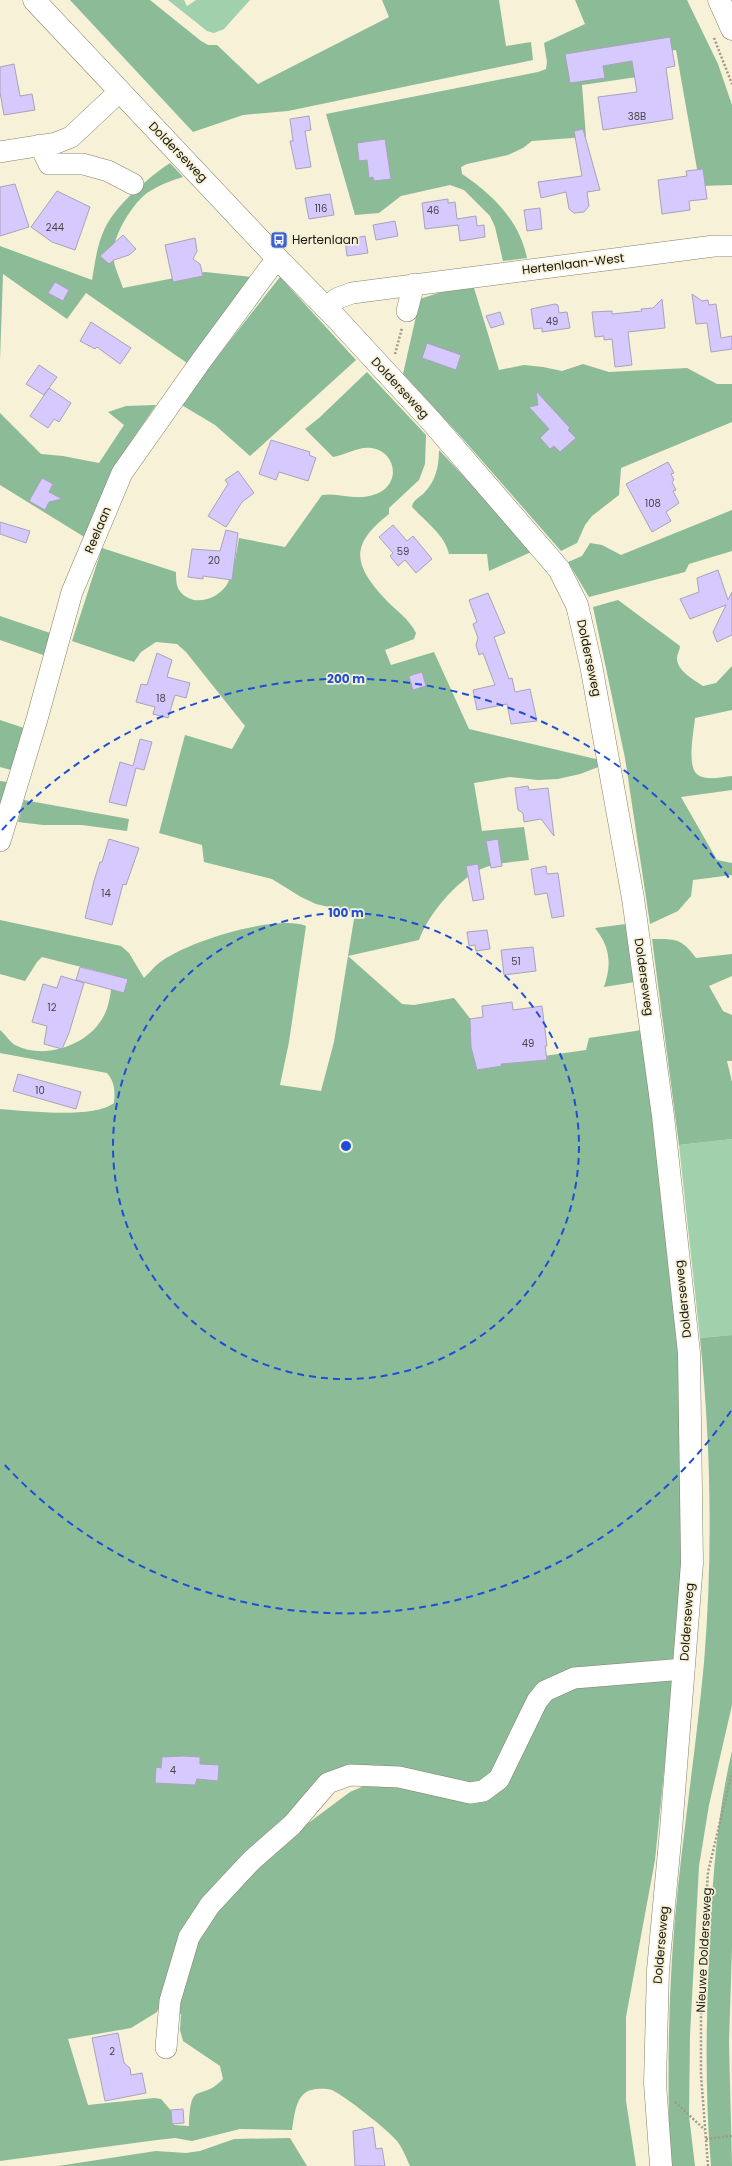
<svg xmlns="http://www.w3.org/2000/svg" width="732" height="2166" viewBox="0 0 732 2166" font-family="Poppins,sans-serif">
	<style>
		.green { fill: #a1d0ac }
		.forest { fill: #8bbb97 }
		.building { fill: #d6c9fd; stroke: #a8a3bb }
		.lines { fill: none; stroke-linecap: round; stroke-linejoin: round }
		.minor-casing { stroke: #86826a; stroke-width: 22 }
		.major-casing { stroke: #86826a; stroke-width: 23 }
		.path { stroke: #9e9a87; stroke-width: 2.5; stroke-dasharray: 2 2; stroke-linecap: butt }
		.minor { stroke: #fff; stroke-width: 21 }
		.major { stroke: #fff; stroke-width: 22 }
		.ring { fill: none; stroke: #1d4ed8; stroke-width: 2; stroke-dasharray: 7 5 }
		.labels { text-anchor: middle; stroke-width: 3.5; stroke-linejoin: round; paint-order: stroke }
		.number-label { font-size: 10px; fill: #484349 }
		.street-label { font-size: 12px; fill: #18160d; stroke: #f6f1d7 }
		.poi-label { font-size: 12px; fill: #18160d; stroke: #f6f1d7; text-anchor: start }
		.centre { fill: #1d4ed8; stroke: #f6f1d7; stroke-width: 2 }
		.ring-label { font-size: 12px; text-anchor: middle; font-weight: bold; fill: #1d4ed8; stroke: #f6f1d7; stroke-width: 3.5; stroke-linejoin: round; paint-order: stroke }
	</style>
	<rect width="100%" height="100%" fill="#f6f1d7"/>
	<!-- green -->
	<path class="green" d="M168 0H184L187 6 196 0H250L224 29 214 33 207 31Z
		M732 1139V1335L700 1338 679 1145Z"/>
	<!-- forest -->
	<path class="forest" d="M70 0H150L201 41 208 45H217L258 84 389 17 382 0H499L506 46 531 42 533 60 288 111 243 115 193 132Z
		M575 0H687L718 64 732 105V185L700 186 676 50 636 55 637 77 582 85 586 137 532 141 523 148 508 155 467 164 461 167 462 174C493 195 519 220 527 258L503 261 495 227 490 216 464 190 450 185 401 196 379 213 355 215 326 114 538 72 546 69 547 62 544 43 585 24Z
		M170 163 183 177C170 181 159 185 147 193 132 204 112 237 113 256 114 267 120 279 123 288L205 272 252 277 187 363 86 293 67 319 3 274 0 360V246L92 280C95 263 97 244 105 228 116 205 149 177 170 163Z
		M280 277 356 360 250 456 215 425 180 404Z
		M474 288 499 370 524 365 543 367 562 371 583 364 609 372 687 368 717 384H732V422L621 468 619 495 592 516 585 525 577 543 561 551 463 439 403 374 420 299 447 290Z
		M367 372 426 435 425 464 419 480 389 508V514C348 546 354 566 387 601 398 612 409 619 416 633L414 639 385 650 391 665 434 652 469 729 600 760 601 766 580 774 558 779 538 780 510 777 474 783 482 831 524 827 529 860C514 862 495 863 481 869 456 881 428 915 419 940L348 956 402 1004 414 1005 454 998 502 1059 509 1061 586 1050 589 1038 642 1030 670 1238 684 1419 680 1662 562 1675 489 1780 479 1786 356 1774 249 1852 163 1996 157 2012 131 2028 68 2039 88 2105 154 2098 161 2099 174 2114V2125L189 2126C191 2077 199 2104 223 2079L220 2066 183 2041 180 2030 181 2015 176 2008 194 1947 214 1912 237 1885 295 1833 350 1792 364 1786 389 1784 484 1799 542 1705 565 1688 674 1675 655 1860 626 2017V2101L636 2166H410C406 2157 403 2149 397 2141 388 2130 345 2096 332 2090 325 2088 311 2088 305 2093 295 2100 294 2119 292 2130L240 2129 192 2141 175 2138 157 2140 0 2161V1109C26 1111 94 1119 114 1103 115 1092 115 1082 107 1073L0 1053V1030C5 1034 10 1042 15 1045 44 1060 86 1046 102 1019 110 1007 111 989 113 975L42 957 37 962 25 981 0 974V920L121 946 129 953 144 978C149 973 154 967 159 963 186 942 274 914 306 926L289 1042 280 1085 321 1091 334 1042 355 913 316 904 301 897 272 879 204 862 202 845 159 833 185 735 232 749 245 726 186 652 177 644 156 642 141 652 134 662 72 641 102 548 176 572C176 577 176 585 179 590 191 607 215 601 226 586 234 574 236 553 239 538L285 547 322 495C341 492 355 502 376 494 402 484 396 452 372 448 358 446 346 455 333 457L305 429 319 418Z
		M156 405 128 446 111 476 86 538 0 485V413L41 454 63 456 99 463 124 425 108 412 126 406Z
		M439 450 515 531 531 552 489 571 487 554H449C445 535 425 521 412 507 413 500 419 498 424 493 436 481 439 466 439 450Z
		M732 510V551L689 564 685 572 589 597 568 562 582 556 590 543 602 545 621 555Z
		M618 600 680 646C680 650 677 654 677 658 677 671 693 679 703 686L716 683 732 666V710L695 718C694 730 686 767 698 775 707 781 722 777 732 776V790L681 797 717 860 732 863V875L693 880 691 896 678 911 650 924 625 758 593 607Z
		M0 616 53 634 46 656 0 640Z
		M0 720 24 728 11 770 0 767Z
		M0 781 7 782 0 804Z
		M24 800 129 819 127 831 82 825H43L18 822Z
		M626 924 635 982 604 987C612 964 610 947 595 928Z
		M652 939C676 939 681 938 696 958L732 954V976L709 986 723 1011 732 1015V1061H727L732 1082V1139L679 1145Z
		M732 1335V1705L709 1805 699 1866 690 2035 689 2116 695 2166H670C667 2073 668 1980 678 1887 686 1812 697 1738 704 1663 713 1555 711 1445 700 1338Z
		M732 1751V1948L729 2042 732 2166H711C705 2096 706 2026 709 1956 712 1888 716 1818 732 1751Z
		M290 2138 307 2166H58L156 2151 186 2153 200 2151 234 2139Z"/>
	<!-- building -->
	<path class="building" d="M670 37 675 66 666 68 673 119 603 130 598 97 637 92 632 61 603 66 605 78 570 83 565 54Z
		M14 64 20 96 32 94 35 110 4 115 0 92V67Z
		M309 116 311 130 305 131 311 167 296 169 290 141H293L290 119Z
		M583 129 600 190 587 192 589 206 584 212 574 213 569 209 566 192 541 198 538 182 582 176 574 131Z
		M385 139 391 179 374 181 373 177 369 178 367 160 359 161 357 143Z
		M703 169 707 199 689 201 690 210 662 214 658 180 687 176 686 171Z
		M15 184 29 227 0 236V187Z
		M57 191 90 207 75 250 52 242 31 227Z
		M330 194 334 215 309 219 305 198Z
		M448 199V203L455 202 457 219 476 216 477 226 484 225 485 237 460 241 458 225 425 229 422 203Z
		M540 208 542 229 527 231 524 210Z
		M395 221 398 236 376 240 373 225Z
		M123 235 136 249 129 255 114 260 109 264 100 256Z
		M365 236 368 253 347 256 345 240Z
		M195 238 197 251 193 259 200 264 203 276 173 282 165 245Z
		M55 282 69 290 63 301 48 293Z
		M692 294 702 301 708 300 709 305 716 304 721 338 732 336V349L711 352 707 323 696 324Z
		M662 299 665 328 628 332 632 365 615 367 612 339 604 340V336L595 337 592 312 612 311V314L642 311 641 309 653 308Z
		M555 304 558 305 559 313 567 312 570 328 542 332V328L534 329 531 309Z
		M500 312 504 324 491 328 486 316Z
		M91 322 131 348 120 364 97 347 95 349 80 341Z
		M427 343 461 355 456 370 422 358Z
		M39 365 57 377 44 395 26 384Z
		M49 388 71 403 59 422 54 419 48 428 30 416Z
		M536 391 570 428 568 430 576 438 560 452 554 446 550 449 540 438 549 429 529 407 538 405Z
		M271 440 310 452 309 455 316 458 308 481 279 472 276 480 259 474Z
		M668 462 674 473 671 474 674 480 672 482 676 490 673 491 679 503 666 512 671 521 652 532 626 484Z
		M238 471 254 493 242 502 226 527 208 516 228 484 225 480Z
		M42 478 53 484 49 492 62 499 49 502 45 510 29 501Z
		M0 522 30 531 26 543 0 534Z
		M393 525 407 541 413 536 432 559 416 573 405 560 398 566 390 556 393 553 379 537Z
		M226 530 238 533 232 580 203 576V579L188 577 192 549 220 551Z
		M718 570 728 600 732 592V635L717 642 713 632 726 605 690 619 680 599 699 592 697 578Z
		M488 593 505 633 494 637 509 679 512 678 515 692 530 689 537 721 511 724 507 704 477 710 473 690 495 685 483 653 479 655 476 645 478 638 473 624 477 622 469 600Z
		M157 653 172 660 167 677 190 683 186 698 175 695 168 718 153 714 155 707 136 702 141 684 147 685Z
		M422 672 426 686 413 690 409 676Z
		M140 739 152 742 144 770 136 768 126 806 109 802 120 762 133 766Z
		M528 786 529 790 548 788 554 836 541 819 524 822 523 813 518 810 515 788Z
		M109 839 139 848 126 885 123 884 112 925 85 918 94 881 100 862H102Z
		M498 839 502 866 491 868 486 841Z
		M478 864 484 899 473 901 466 866Z
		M546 866 547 874 558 873 564 916 552 918 547 893 535 895 531 869Z
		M487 930 490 949 476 951 475 945 469 946 467 932Z
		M533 947 536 971 504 975 501 950Z
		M80 967 128 979 124 993 76 980Z
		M61 976 84 983 69 1033 62 1049 44 1044 47 1026 32 1022 43 984 57 988Z
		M512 1002 513 1010 542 1006 547 1046H545L547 1060 501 1064 502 1066 477 1070 471 1047 470 1019 483 1017 482 1006Z
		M18 1074 81 1092 76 1109 13 1091Z
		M183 1756 200 1757V1764L219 1765 218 1781 197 1779 195 1785 155 1783 156 1767 161 1768 162 1757Z
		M118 2033 124 2063 130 2068 131 2075 142 2073 146 2093 105 2101 92 2038Z
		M183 2109 184 2123 172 2124 171 2110Z
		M373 2127 376 2149 382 2148 385 2166H355L353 2131Z"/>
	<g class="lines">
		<defs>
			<path id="minor" d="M40 145 49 164H83L108 171 133 184
				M0 152 56 143 71 137 120 91
				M326 307 338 298 352 293 714 246H732
				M407 311 414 284
				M0 841 37 719 72 592 122 473 201 361 277 258
				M166 2048 170 2001 189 1937 210 1905 252 1860 292 1825 328 1783 350 1775 399 1777 470 1793 483 1791 499 1779 537 1701 545 1691 574 1678 684 1669"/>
			<path id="major" d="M34 0 277 258 336 318 432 422 559 569 577 605 591 665 633 898 663 1116 689 1353 692 1563 671 1830 658 1970 655 2083 661 2166
				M719 0 732 29"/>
		</defs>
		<!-- minor casing -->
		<use href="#minor" class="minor-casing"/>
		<!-- major casing -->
		<use href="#major" class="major-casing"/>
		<!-- path -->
		<path class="path" d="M714 38 732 84
			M395 354 402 328
			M675 2102 705 2130
			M706 2139 732 2136
			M708 2166 701 2075V1973L708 1872 732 1772"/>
		<!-- minor -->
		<use href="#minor" class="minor"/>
		<!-- major -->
		<use href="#major" class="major"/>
	</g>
	<!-- distance rings -->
	<g class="ring">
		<circle cx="346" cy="1146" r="233"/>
		<path d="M731 1411A467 467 0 0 1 2 1462M2 830A467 467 0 0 1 731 881"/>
	</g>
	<!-- icons -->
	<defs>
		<symbol id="bus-square" viewBox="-11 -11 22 22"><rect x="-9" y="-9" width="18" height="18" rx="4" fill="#3c5fd1" stroke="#f6f1d7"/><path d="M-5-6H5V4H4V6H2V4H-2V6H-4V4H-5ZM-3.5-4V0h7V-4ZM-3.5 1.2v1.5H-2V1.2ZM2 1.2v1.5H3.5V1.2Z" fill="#fff"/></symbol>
	</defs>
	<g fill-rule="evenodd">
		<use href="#bus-square" x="269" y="230" width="20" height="20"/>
	</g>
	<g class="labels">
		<!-- number labels -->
		<g class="number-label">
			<text x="637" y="120">38B</text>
			<text x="321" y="212">116</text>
			<text x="433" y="214">46</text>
			<text x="55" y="231">244</text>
			<text x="552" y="325">49</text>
			<text x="653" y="507">108</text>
			<text x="403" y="555">59</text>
			<text x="214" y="564">20</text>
			<text x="161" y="702">18</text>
			<text x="106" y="897">14</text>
			<text x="516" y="965">51</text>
			<text x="52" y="1011">12</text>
			<text x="528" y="1047">49</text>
			<text x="40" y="1094">10</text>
			<text x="173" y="1774">4</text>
			<text x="112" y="2055">2</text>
		</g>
		<!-- street labels -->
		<g class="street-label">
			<text transform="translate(178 152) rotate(46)" y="4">Dolderseweg</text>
			<text transform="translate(573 264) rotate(-7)" y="4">Hertenlaan-West</text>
			<text transform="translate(400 388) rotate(47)" y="4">Dolderseweg</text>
			<text transform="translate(98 530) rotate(-67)" y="4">Reelaan</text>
			<text transform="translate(589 658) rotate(78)" y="4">Dolderseweg</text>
			<text transform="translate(644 977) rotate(82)" y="4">Dolderseweg</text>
			<text transform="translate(683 1299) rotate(-96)" y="4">Dolderseweg</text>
			<text transform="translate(687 1622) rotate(-86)" y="4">Dolderseweg</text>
			<text transform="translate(661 1945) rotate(-85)" y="4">Dolderseweg</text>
			<text transform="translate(704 1950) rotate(-87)" y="4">Nieuwe Dolderseweg</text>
		</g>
		<!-- poi labels -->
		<g class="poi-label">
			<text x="292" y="244">Hertenlaan</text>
		</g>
	</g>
	<circle cx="346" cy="1146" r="6" class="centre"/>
	<g class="ring-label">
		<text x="346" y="683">200 m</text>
		<text x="346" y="917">100 m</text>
	</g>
</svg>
